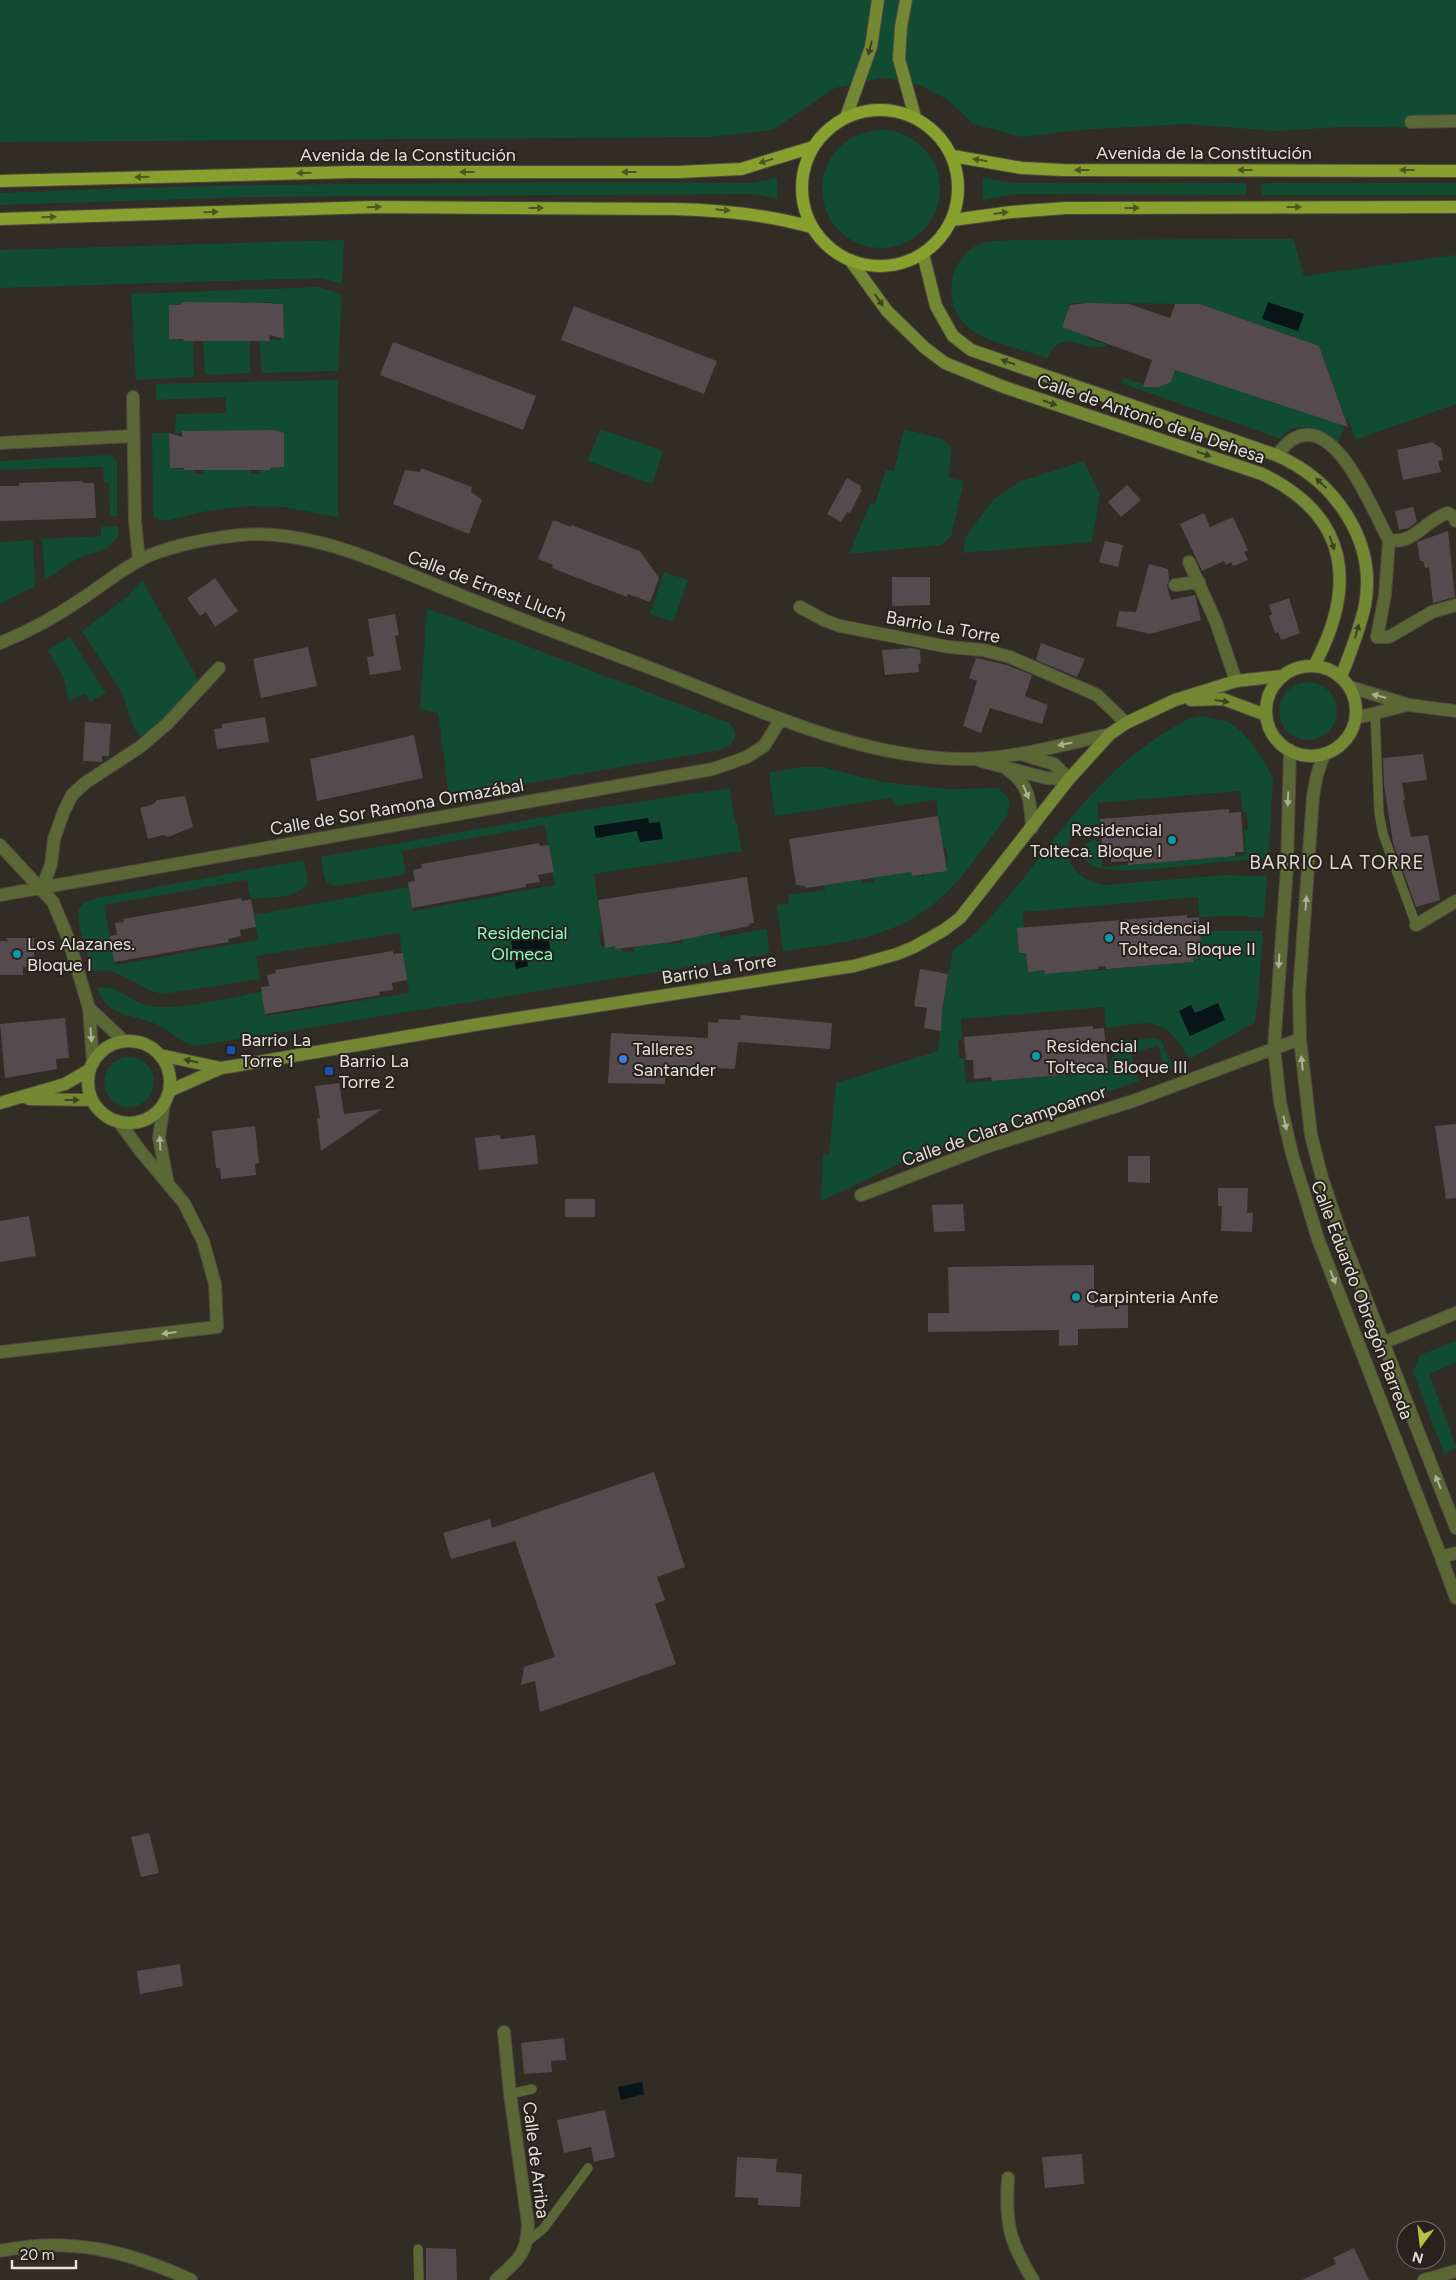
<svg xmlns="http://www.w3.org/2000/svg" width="1456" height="2280" viewBox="0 0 1456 2280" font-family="Figtree,sans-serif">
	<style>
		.green { fill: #114b32 }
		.water { fill: #071518 }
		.building { fill: #554b4f }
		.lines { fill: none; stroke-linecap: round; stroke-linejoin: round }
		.service-casing { stroke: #4e4941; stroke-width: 10 }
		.minor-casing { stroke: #4e4941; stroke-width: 14 }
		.secondary-casing { stroke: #4e4941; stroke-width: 14 }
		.primary-casing { stroke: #4e4941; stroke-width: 14 }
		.service { stroke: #5b6735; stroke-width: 9 }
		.minor { stroke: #5b6735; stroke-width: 12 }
		.secondary { stroke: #748834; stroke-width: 12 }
		.primary { stroke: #88a12e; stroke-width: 12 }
		.oneway { fill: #3e4122 }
		.oneway2 { fill: #4e5523 }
		.oneway3 { fill: #adb099 }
		.culture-dot { fill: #0f9aa8; stroke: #27221b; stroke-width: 2 }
		.transit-dot { fill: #1a4fb4; stroke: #27221b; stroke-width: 2 }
		.shop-dot { fill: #3f7fe0; stroke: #27221b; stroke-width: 2 }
		.labels { text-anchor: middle; stroke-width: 4; stroke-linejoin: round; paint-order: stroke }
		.street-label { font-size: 18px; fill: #e4e1dc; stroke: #27221b }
		.poi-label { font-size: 18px; fill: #e4e1dc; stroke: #27221b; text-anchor: start }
		.park-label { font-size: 18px; fill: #86fcc3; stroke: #27221b }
		.neighbourhood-label { font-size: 19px; letter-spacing: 1px; fill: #e0dad0; stroke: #27221b }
	</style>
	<rect width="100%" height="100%" fill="#312c24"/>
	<!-- green -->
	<path class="green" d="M0 0H1456V128L1343 127 1274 131 1186 124 1079 130 1022 137 973 124 948 100 922 86 903 81 882 78 835 88 773 130 711 137 0 142Z
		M822 189a59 59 0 1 1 118 0a59 59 0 1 1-118 0Z
		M777 178 778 199 753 194 252 197 0 205V193C250 182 501 182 751 183Z
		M983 178 1015 183H1246V195L1016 194 982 200Z
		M1262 183H1456V195H1261Z
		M1293 239 1304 276 1456 255V404L1355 440 1348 417 1338 443C1322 431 1295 416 1281 439L1121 383 1124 378 1152 387H1159L1171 382 1175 370 1206 378V380L1256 395V397L1279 405 1280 404 1341 424 1344 415 1319 346 1200 304 1070 303 1062 327 1089 335 1088 339 1109 345C1084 355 1064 324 1047 358 1022 349 990 344 969 328 942 307 947 262 976 246 986 240 1001 241 1013 240Z
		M344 240 342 284 321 278 0 288V250Z
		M318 287 342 294 338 371 262 373 259 341 284 339 283 304 271 305V302H263L262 305H247V302H239L238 305 214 304V302H206V305H190V302H182L181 305H169L170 339 193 341 194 377 136 380 131 294Z
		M212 339 250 341V373L205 375 203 341H212Z
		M338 380V517L283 507 249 506 207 511 166 521 153 517 152 433H169L170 468 194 470V473L203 474V470H250L251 474 259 473 260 470 284 467 215 431 191 433 190 431H182V433H175L176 414 226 413V397L156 400V384Z
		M600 429 663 451 652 484 588 461Z
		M904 429 942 439 951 446 949 478 964 481 951 537 941 545 849 554 870 504H875L886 470 894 471Z
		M107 455 114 457 117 461V516H110L109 483H104L103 467 0 470V461Z
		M1084 461 1100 495 1092 542 963 553 966 536 993 500 1019 482Z
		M118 526V537L107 548 75 560 45 580 42 539 101 536V527Z
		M33 540 35 586 0 604V542Z
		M664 572 688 580 673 622 650 614Z
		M142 580 199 681 165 719 140 737 134 728 122 693 82 631 128 596Z
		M427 608 729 723C739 734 736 742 724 749L449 797 438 713 420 708Z
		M70 637 106 693 90 702 85 694 69 701 64 678 48 650Z
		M1279 711a29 29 0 1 1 58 0a29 29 0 1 1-58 0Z
		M1202 716C1210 718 1218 719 1226 721 1244 728 1266 761 1273 779L1268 862C1257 861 1245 860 1234 861 1203 862 1112 879 1090 864 1082 859 1083 851 1086 844L1095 838 1096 842 1100 841 1102 867 1246 855 1244 830 1248 829 1247 812H1243L1240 791 1097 803 1099 824C1052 828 1061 878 1104 885L1225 875 1267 876 1264 918 1237 916 1199 917 1198 897 1023 912 1024 928 1017 929 1019 953H1026L1028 971 1044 970 1045 974 1068 972 1087 967V971L1193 962V958L1202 957 1200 931H1263L1258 1000 1254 1023 1190 1059C1162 1015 1153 1022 1106 1028L1104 1007 961 1019 962 1040 958 1041 959 1058H964L966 1083 1057 1076 1075 1071V1074L1110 1072V1064L1120 1041 1153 1038 1161 1040 1173 1069 1166 1073 1158 1045 1131 1054 1139 1081 912 1158 821 1201 823 1155H829L836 1083 938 1051 942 1011 953 950C981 932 1001 905 1022 880 1065 826 1099 776 1158 737 1173 728 1184 718 1202 716Z
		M802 767H821L883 782 917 786 950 789 998 788 1008 798 1010 803 1007 816C988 841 970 869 948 891 902 938 844 943 783 951L777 905 789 903 788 895 823 890 825 892 824 885 859 880 858 876 861 875 862 883 872 882 874 884 873 877 908 873V868L910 867 912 876 921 874 922 877 924 876 923 869 948 861 946 847H943L936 800 894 806 892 798 775 816 769 773Z
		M729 788 735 822 737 823 742 851 594 874 602 931 599 932 601 946 611 947V945L615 946V949L621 948 622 952 631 951 632 953 634 952 633 946 670 936 671 944 680 943 683 945 682 938 708 930 709 935 717 933 716 929 719 928 720 937 730 935V937L732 935 767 929 769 954 196 1046C180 1043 172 1032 158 1025 133 1013 109 1019 97 988 118 983 130 1003 150 1006 182 1011 229 997 262 992L266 1016 409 993 399 933 256 956 260 979 163 994C137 990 121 966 93 971 89 958 73 917 80 907 84 901 91 900 97 898L304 860 308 882C301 899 267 897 251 899L247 880 104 905 115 965 258 940 254 915 408 887 413 911 555 885 545 825 402 851 406 874 336 886 327 883 324 876 321 857 578 811Z
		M104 1082a25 25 0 1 1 50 0a25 25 0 1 1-50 0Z
		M1456 1341V1363L1429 1374 1456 1446V1448L1444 1454 1413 1372 1420 1355Z"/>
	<!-- water -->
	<path class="water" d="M1268 302 1304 314 1298 331 1262 319Z
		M648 818 649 823 660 822 663 839 640 842 637 831 596 838 594 826Z
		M548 935 551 953 527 957 528 966 516 969 511 941Z
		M1218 1003 1225 1020 1190 1036 1179 1011 1191 1005 1195 1013Z
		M642 2082 644 2094 621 2100 618 2087Z"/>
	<!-- building -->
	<path class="building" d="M181 302 271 303V304H283L284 339 269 335 270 341H184L183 339H169V305H181Z
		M1087 303 1129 304 1170 318 1175 304H1200L1319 346 1348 427 1175 370 1171 382 1159 387H1143L1152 360 1062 327 1070 305Z
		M574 306 717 361 704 394 561 340Z
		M393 342 536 396 523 430 380 375Z
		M273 430 284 433V467L270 468V470H184V468H170L169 433 182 437V431Z
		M1432 442 1441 448 1443 460 1438 461 1441 472 1403 480 1397 450Z
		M421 468 472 487 471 492 482 500 469 534 393 504 405 470 420 472Z
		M847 478 861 486 860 489 862 490 850 513 847 512 841 522 827 514Z
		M83 481V483H94L96 518 0 521V486H19V483Z
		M1127 485 1141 500 1121 517 1108 502Z
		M1413 507 1417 522 1409 528 1399 530 1395 511Z
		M1204 513 1210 527 1233 517 1248 550 1244 552 1248 560 1233 566 1231 562 1226 565 1224 561 1202 571 1180 524Z
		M553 520 571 527V525L640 551 659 578 650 602 628 594 627 597 575 577 552 568 553 565 538 559Z
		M1448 531 1455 597 1433 603 1429 567 1425 568 1423 561H1420L1417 542Z
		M1105 541 1123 545 1118 567 1099 562Z
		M1149 564 1168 569 1169 580 1167 586 1171 600 1195 595 1201 620 1150 634 1116 626 1119 611 1136 612Z
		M892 577H930V605L892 606Z
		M215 578 238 611 215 627 206 612 200 616 187 598Z
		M1289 598 1300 633 1281 640 1278 632 1275 633 1269 616 1272 614 1269 605Z
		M395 614 399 635 395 636 401 670 370 675 367 657 374 656 368 619Z
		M1041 643 1085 659 1077 677 1036 660Z
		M308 647 317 686 261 698 253 659Z
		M912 648 920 650 921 663 918 664 919 672 885 675 882 650Z
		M976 658 1007 665 1032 675 1025 696 1048 705 1042 724 990 708 981 733 963 726 977 681 969 678Z
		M265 717 269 742 217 749 214 729 222 728V724Z
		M85 722 111 724 109 756H102V762L83 761Z
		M414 735 423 778 317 801 310 759Z
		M1423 754 1427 780 1402 783 1405 800H1403L1411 837 1428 835 1440 900 1416 907 1393 843 1384 785 1383 758Z
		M185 796 193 827 168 837 163 835 148 839 140 808 154 804 157 800Z
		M1229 809V813L1241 812 1244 852H1235V856L1128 865V861L1111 862 1110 844H1102L1100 819Z
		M938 816 947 871 912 876 911 872 806 888 805 886 796 885 789 839Z
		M539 843 540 846 549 845 554 872 538 875 540 882 526 884V887L412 908 408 882 415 881 413 870 422 868 421 864Z
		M747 877 754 923 749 924V926L671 942 615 949V946L606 948 605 946 598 900Z
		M241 898 242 901 251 899 256 927 240 930 241 936 228 939 229 942 114 962 110 936 117 935 115 923 124 922 123 919Z
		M1187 915V918L1199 917 1202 957 1193 958V962L1106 969 1105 966 1098 967 1099 969 1045 974 1044 970 1028 972 1026 953H1019L1017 928Z
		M6 938H34V967H23V975H0V941H8Z
		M393 951V954L403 953 407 980 392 983 393 990 379 992 380 995 265 1014 261 987 269 986 267 975 276 973 275 970Z
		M920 969 948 974 942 1011 941 1031 924 1028 927 1008 914 1006Z
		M741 1015 832 1023 830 1049 738 1042 735 1069 666 1066 665 1084 608 1083 611 1033 708 1038V1022L718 1023 719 1019 740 1020Z
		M65 1018 69 1058 56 1059 57 1069 5 1078 0 1024Z
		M1093 1026V1029L1104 1028 1108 1068H1098V1072L992 1081 991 1077 974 1079 973 1060H966L964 1037Z
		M339 1083 344 1114 382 1109 321 1151 317 1118H320L315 1086Z
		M1456 1124V1198L1446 1199 1435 1126Z
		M255 1126 259 1163 255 1164 256 1175 221 1179 220 1168H216L212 1131Z
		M500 1135 501 1139 535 1135 538 1164 479 1170 475 1138Z
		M1128 1156H1150V1183L1128 1182Z
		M1218 1188H1248L1247 1213H1253L1252 1232 1221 1231 1222 1206H1218Z
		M565 1199H595V1217H565Z
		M963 1204 965 1231 934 1232 932 1205Z
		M29 1216 36 1256 0 1262V1221Z
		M1094 1265V1307L1128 1305V1328L1078 1329V1345L1059 1346V1330L928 1332V1313H949L948 1267Z
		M654 1472 685 1567 657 1577 665 1600 655 1604 676 1664 540 1712 535 1681 521 1685 524 1667 555 1657 515 1541 451 1559 443 1533 490 1519 492 1528Z
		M149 1833 159 1873 141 1877 131 1837Z
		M180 1964 183 1986 140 1994 137 1971Z
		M564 2038 566 2060 551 2061 552 2072 524 2074 521 2043Z
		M605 2110 615 2157 594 2162 591 2147 564 2153 557 2120Z
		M1082 2154 1084 2184 1045 2188 1042 2157Z
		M737 2157 777 2159 776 2172 802 2174 800 2207 758 2205V2198L735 2197Z
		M426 2248 456 2249 457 2280H426Z
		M1354 2248 1369 2280H1302L1336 2264 1333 2258Z"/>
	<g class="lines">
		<defs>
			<path id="service" d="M1375 713 1379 813 1383 834 1416 925
				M510 2094 532 2089
				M527 2242 544 2228 588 2168
				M418 2249 419 2280"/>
			<path id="minor" d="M1411 122 1456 121
				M133 397 135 520 139 561
				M0 443 132 436
				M1276 455C1282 450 1287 442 1293 439 1337 413 1374 515 1389 540 1414 545 1426 519 1448 513L1454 517 1456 521
				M1389 540 1385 595 1377 637H1389L1432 612 1456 605
				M1189 562 1216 622 1236 681
				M1175 585 1199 582
				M800 607 824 620 840 626 949 647 983 650 1010 657 1097 695 1126 723
				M0 643C30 631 57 616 83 598 106 583 128 564 153 554 180 544 211 538 240 535 314 528 392 568 460 595 532 624 604 650 676 678 768 714 870 761 971 759 1017 758 1065 744 1110 734
				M1350 687 1409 705 1456 711
				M1356 718 1407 705
				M1290 750 1287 867 1274 1048 1280 1102 1292 1154 1318 1239 1441 1557
				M1021 754 1054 764 1069 779
				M1324 754 1317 775 1313 796 1299 994 1300 1039 1311 1135 1322 1178 1343 1240 1456 1528
				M981 761 1046 778 1069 779
				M1008 770C1031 786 1030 802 1032 828
				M0 845 53 902 68 938 89 1008 93 1062
				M42 888 51 865 54 839 64 811 72 795 85 783 140 747 168 723 219 668
				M0 895 713 769 747 757 764 746 781 719
				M1416 925 1456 901
				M89 1008 124 1041
				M164 1103 159 1138 167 1179
				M861 1195 989 1146 1133 1101 1300 1039
				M1385 1342 1456 1313
				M0 1352 217 1327 215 1284 203 1241 184 1203 142 1153 119 1122
				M1456 1553 1441 1557 1456 1598
				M1008 2178C1005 2223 1009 2241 1033 2280
				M0 2251C69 2236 128 2251 191 2280
				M496 2280C518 2260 527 2255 528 2224L510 2094 504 2032
				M1424 2280 1456 2271"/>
			<path id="secondary" d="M906 0 901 27 899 59 915 117
				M846 117 871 47 878 0
				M923 254 936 306 953 336 971 350 1276 455C1334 480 1377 540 1365 605 1360 629 1350 654 1341 677
				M850 260 887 311 925 348 945 363 1004 387 1262 474C1350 516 1357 586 1314 666
				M1266 711a45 45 0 1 1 90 0a45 45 0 1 1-90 0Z
				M1191 700 1223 699 1266 715
				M88 1082a41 41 0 1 1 82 0a41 41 0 1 1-82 0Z
				M160 1055 221 1068
				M169 1091 221 1068 234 1066 480 1024 854 966 897 954 914 947 944 930 960 918 1069 779 1110 734 1126 723 1175 700 1236 681 1282 676
				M29 1099 92 1100
				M0 1103 65 1084 89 1070"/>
			<path id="primary" d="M802 188a78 78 0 1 1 156 0a78 78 0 1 1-156 0Z
				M953 156 1022 168 1063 170 1456 171
				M0 181 352 172H678L741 169 813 147
				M0 219 374 207 674 209C721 210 765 214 811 227
				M953 220 1011 212 1066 208 1456 207"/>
		</defs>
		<!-- service casing -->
		<use href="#service" class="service-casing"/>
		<!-- minor casing -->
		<use href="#minor" class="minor-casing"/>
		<!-- secondary casing -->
		<use href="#secondary" class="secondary-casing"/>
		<!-- primary casing -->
		<use href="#primary" class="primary-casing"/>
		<!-- service -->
		<use href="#service" class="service"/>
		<!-- minor -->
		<use href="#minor" class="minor"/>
		<!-- secondary -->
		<use href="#secondary" class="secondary"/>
		<!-- primary -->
		<use href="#primary" class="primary"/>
	</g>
	<!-- one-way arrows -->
	<defs><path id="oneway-solid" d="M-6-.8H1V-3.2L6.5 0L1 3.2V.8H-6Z" transform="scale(1.25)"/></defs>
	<g class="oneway">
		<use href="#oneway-solid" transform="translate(870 48) rotate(104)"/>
		<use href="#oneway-solid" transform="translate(879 300) rotate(55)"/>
		<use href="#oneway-solid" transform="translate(1008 362) rotate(-161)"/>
		<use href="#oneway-solid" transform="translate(1050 403) rotate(19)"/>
		<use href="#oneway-solid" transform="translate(1204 454) rotate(19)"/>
		<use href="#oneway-solid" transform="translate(1321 483) rotate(-137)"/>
		<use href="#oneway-solid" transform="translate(1332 543) rotate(72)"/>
		<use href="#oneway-solid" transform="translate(1357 631) rotate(-74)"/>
		<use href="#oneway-solid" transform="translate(1222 701) rotate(8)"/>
		<use href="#oneway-solid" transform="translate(191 1061) rotate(-168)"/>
		<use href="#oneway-solid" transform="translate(72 1100)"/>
	</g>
	<g class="oneway2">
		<use href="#oneway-solid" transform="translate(980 160) rotate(-171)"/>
		<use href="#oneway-solid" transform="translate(766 161) rotate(163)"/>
		<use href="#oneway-solid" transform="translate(1082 170) rotate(-180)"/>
		<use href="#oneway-solid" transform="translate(1245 170) rotate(-180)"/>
		<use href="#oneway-solid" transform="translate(1407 170) rotate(-180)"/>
		<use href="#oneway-solid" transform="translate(467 172) rotate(-180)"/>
		<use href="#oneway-solid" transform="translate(629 172) rotate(-180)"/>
		<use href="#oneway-solid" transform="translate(304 173) rotate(179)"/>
		<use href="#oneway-solid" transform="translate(142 177) rotate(179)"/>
		<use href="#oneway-solid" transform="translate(374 207) rotate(-1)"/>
		<use href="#oneway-solid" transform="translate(1294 207)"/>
		<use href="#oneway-solid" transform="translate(536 208)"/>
		<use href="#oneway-solid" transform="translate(1132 208)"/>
		<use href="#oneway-solid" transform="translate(723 210) rotate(6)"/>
		<use href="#oneway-solid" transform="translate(211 212) rotate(-2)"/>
		<use href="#oneway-solid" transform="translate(1001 213) rotate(-8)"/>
		<use href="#oneway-solid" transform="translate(49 217) rotate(-2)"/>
	</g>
	<g class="oneway3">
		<use href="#oneway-solid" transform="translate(1379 696) rotate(-164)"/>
		<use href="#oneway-solid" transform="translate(1065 744) rotate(168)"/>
		<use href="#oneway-solid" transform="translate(1026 792) rotate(67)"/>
		<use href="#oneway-solid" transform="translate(1288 799) rotate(92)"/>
		<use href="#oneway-solid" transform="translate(1306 903) rotate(-86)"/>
		<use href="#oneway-solid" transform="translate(1279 961) rotate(93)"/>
		<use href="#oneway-solid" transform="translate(91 1035) rotate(86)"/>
		<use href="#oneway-solid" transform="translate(1302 1063) rotate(-96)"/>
		<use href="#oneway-solid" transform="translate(1285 1123) rotate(78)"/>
		<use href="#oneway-solid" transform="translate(160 1143) rotate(-93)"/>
		<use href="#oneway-solid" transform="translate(1333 1277) rotate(68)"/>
		<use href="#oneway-solid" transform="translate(169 1333) rotate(173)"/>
		<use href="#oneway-solid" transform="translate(1438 1482) rotate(-112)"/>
	</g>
	<!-- markers -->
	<g class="culture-dot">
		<circle cx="1172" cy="840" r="5"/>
		<circle cx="1109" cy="938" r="5"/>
		<circle cx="17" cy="954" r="5"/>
		<circle cx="1036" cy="1056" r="5"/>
		<circle cx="1076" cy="1297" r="5"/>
	</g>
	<g class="transit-dot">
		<rect x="226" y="1045" width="10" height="10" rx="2.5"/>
		<rect x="324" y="1066" width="10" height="10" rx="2.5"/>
	</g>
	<circle class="shop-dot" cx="623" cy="1059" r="5"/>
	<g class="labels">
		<!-- street labels -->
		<g class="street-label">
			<text x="1204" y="159">Avenida de la Constitución</text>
			<text x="408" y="161">Avenida de la Constitución</text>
			<text transform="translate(1151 419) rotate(19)" y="6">Calle de Antonio de la Dehesa</text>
			<text transform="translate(487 586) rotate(21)" y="6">Calle de Ernest Lluch</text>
			<text transform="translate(943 627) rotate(10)" y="6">Barrio La Torre</text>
			<text transform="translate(397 807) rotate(-10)" y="6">Calle de Sor Ramona Ormazábal</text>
			<text transform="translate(719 969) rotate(-9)" y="6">Barrio La Torre</text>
			<text transform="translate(1004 1126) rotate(-19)" y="6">Calle de Clara Campoamor</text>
			<text transform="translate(1362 1300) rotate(69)" y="6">Calle Eduardo Obregón Barreda</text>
			<text transform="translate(536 2160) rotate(83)" y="6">Calle de Arriba</text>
		</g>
		<!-- poi labels -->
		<g class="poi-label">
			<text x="1162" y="836" text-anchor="end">Residencial<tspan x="1162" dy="21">Tolteca. Bloque I</tspan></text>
			<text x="1119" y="934">Residencial<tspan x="1119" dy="21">Tolteca. Bloque II</tspan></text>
			<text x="27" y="950">Los Alazanes.<tspan x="27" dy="21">Bloque I</tspan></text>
			<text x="241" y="1046">Barrio La<tspan x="241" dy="21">Torre 1</tspan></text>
			<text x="1046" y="1052">Residencial<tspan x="1046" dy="21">Tolteca. Bloque III</tspan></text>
			<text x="633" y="1055">Talleres<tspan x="633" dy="21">Santander</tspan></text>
			<text x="339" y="1067">Barrio La<tspan x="339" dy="21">Torre 2</tspan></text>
			<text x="1086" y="1303">Carpinteria Anfe</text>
		</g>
		<!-- park labels -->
		<g class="park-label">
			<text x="522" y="939">Residencial<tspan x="522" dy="21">Olmeca</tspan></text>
		</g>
		<!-- neighbourhood labels -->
		<g class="neighbourhood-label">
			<text x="1337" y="869">BARRIO LA TORRE</text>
		</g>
	</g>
	<!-- north arrow -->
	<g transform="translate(1421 2245) rotate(195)"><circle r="24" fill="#27221b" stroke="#736e68"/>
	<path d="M0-4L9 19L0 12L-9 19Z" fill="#b8c146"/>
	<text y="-8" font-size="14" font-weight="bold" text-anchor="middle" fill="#e4e1dc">N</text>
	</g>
	<!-- scale -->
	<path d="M12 2260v8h64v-8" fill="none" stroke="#e4e1dc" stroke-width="2.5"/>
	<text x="20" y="2260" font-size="15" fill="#e4e1dc" stroke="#27221b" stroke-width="4" paint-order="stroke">20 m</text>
</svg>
